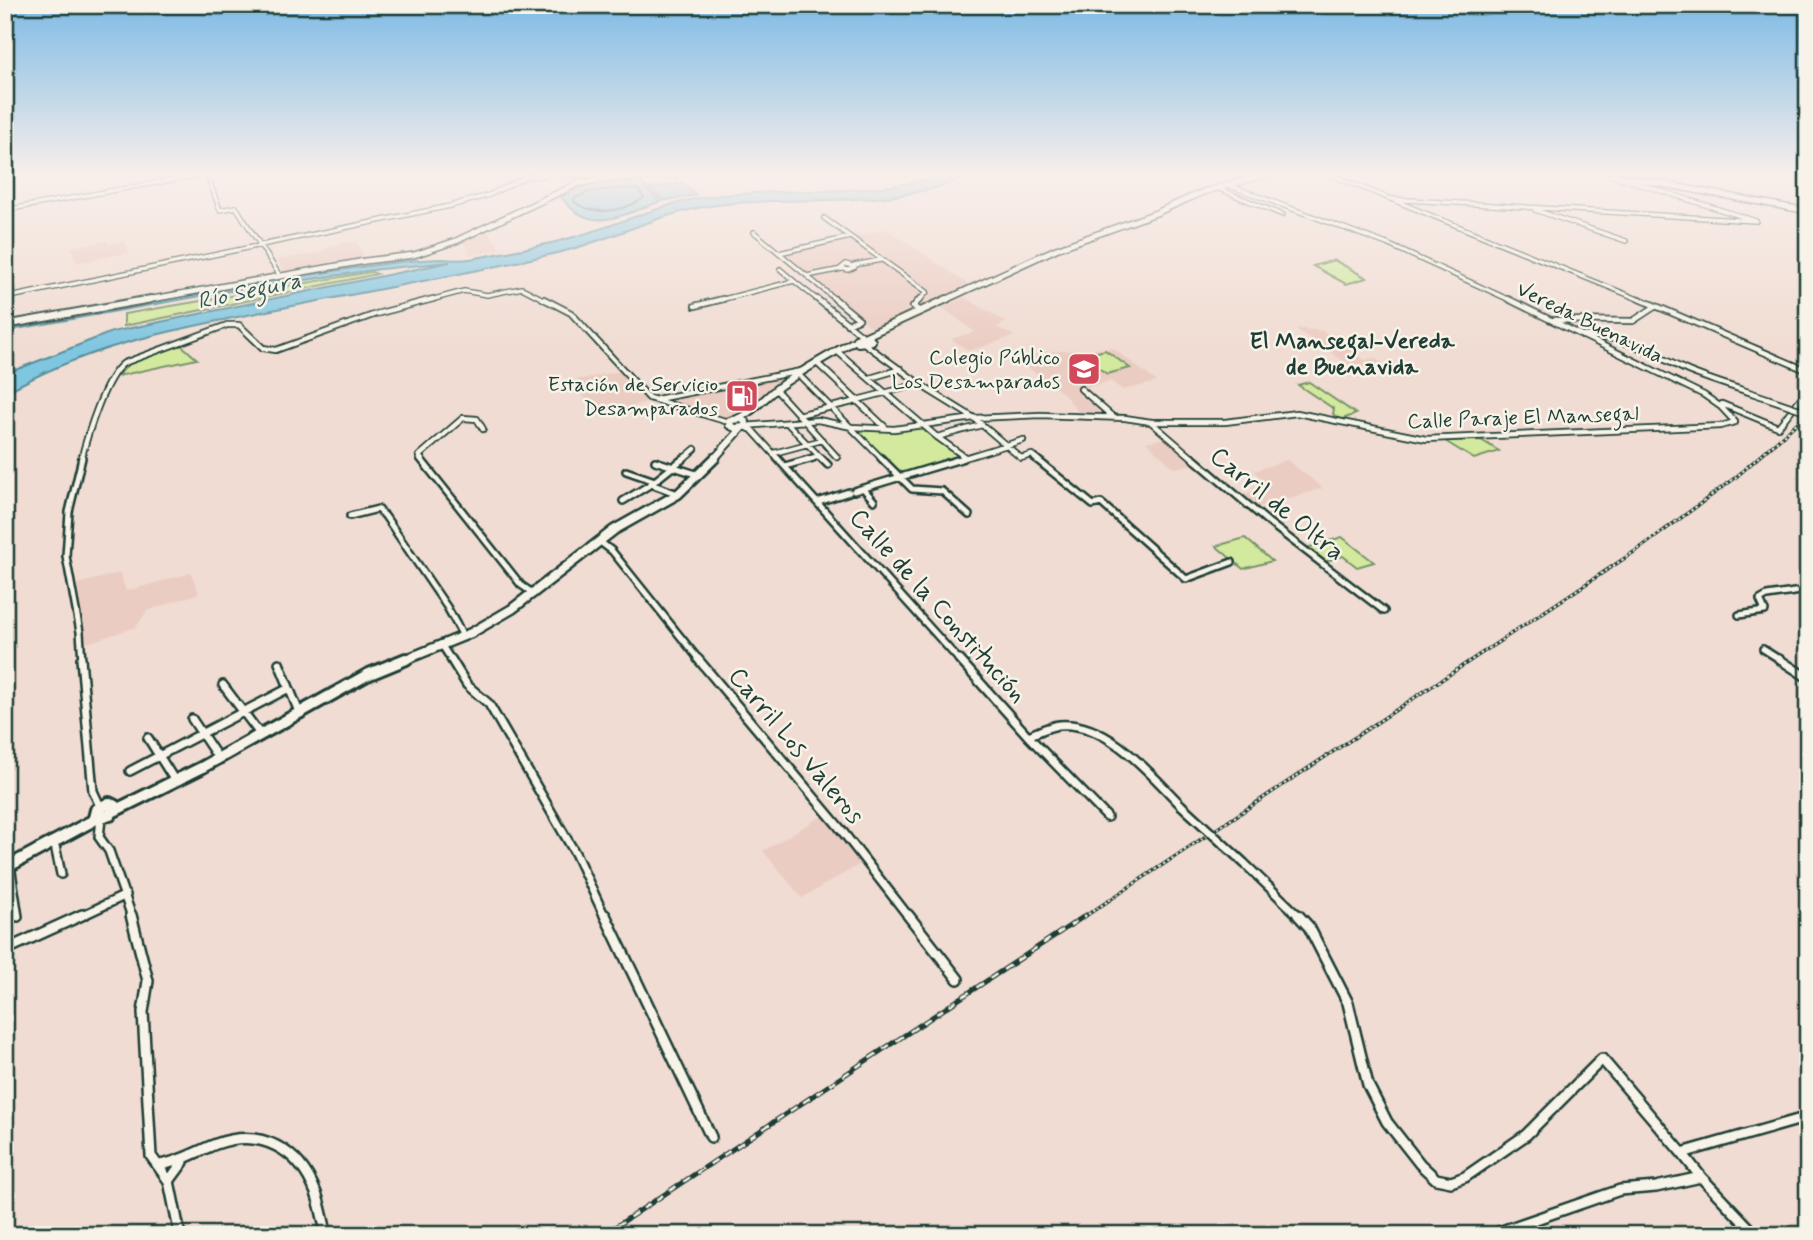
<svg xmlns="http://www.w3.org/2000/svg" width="1813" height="1240" viewBox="0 0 1813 1240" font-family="Mynerve,sans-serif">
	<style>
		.built { fill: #ebccc2 }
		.green { fill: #d2e99e; stroke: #789369; stroke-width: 2 }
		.water { fill: #7fc6e0; stroke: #598f9b; stroke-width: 2 }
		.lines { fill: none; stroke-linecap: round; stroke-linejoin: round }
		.shore { stroke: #457479; stroke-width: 2 }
		.stream { stroke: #598f9b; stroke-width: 2 }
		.street-far4-casing { stroke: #1f3d34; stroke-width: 6 }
		.street-far3-casing { stroke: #1f3d34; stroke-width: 8 }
		.street-far2-casing { stroke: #1f3d34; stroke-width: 10 }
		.street-far1-casing { stroke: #1f3d34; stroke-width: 12 }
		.street-casing { stroke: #1f3d34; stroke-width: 14 }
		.secondary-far3-casing { stroke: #1f3d34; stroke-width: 8 }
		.secondary-far2-casing { stroke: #1f3d34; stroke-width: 10 }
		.secondary-far1-casing { stroke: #1f3d34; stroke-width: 13 }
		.secondary-casing { stroke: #1f3d34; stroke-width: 16 }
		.street-far4 { stroke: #f7f3e8; stroke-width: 3.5 }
		.street-far3 { stroke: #f7f3e8; stroke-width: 4.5 }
		.street-far2 { stroke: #f7f3e8; stroke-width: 5 }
		.street-far1 { stroke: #f7f3e8; stroke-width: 7 }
		.street { stroke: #f7f3e8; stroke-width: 9 }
		.secondary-far3 { stroke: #f7f3e8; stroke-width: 5 }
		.secondary-far2 { stroke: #f7f3e8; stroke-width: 6 }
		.secondary-far1 { stroke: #f7f3e8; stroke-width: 8 }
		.secondary { stroke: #f7f3e8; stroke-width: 10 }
		.rail-far1-casing { stroke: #1f3d34; stroke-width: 3.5 }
		.rail-casing { stroke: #1f3d34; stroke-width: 5 }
		.rail-far1 { stroke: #f7f3e8; stroke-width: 2; stroke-dasharray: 2.5; stroke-linecap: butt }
		.rail { stroke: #f7f3e8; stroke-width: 2.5; stroke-dasharray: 8; stroke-linecap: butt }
		.street-bridge-far1-casing { stroke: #1f3d34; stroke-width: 8; stroke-linecap: butt }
		.street-bridge-casing { stroke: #1f3d34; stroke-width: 12; stroke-linecap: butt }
		.street-bridge-far1 { stroke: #f7f3e8; stroke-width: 4.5 }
		.street-bridge { stroke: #f7f3e8; stroke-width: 7 }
		.labels { text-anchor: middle; stroke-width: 5; stroke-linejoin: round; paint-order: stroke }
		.far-street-label { font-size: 21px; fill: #1f3d34; stroke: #f7f3e8 }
		.far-poi-label { font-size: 21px; fill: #1f3d34; stroke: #f7f3e8; text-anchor: end }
		.far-water-label { font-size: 23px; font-style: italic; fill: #325856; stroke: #f7f3e8 }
		.far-neighbourhood-label { font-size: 23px; font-weight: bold; fill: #1f3d34; stroke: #f7f3e8 }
		.street-label { font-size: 26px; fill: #1f3d34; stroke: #f7f3e8 }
	</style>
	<rect width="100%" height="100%" fill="#f0dcd2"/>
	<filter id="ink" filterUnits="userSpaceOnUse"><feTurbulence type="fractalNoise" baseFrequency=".0143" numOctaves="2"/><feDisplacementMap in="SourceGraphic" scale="14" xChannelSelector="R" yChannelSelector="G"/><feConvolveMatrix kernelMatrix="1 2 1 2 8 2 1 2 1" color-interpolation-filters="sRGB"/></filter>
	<g filter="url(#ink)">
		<!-- built -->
		<path class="built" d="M486 228 500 249 470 255 461 238Z
			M887 229 972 287 874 329 781 253Z
			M107 241 108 244 126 241 129 253 77 263 71 247Z
			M356 241 366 259 284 273 277 260 319 253 331 246Z
			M964 297 1006 322 997 327 1014 336 969 351 951 339 975 332 943 308Z
			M1294 328 1323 331 1365 360 1374 358 1386 365 1356 369Z
			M1113 348 1157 382 1123 390 1110 381 1081 389 1106 415 1079 413 1064 394 1018 360 1046 352Z
			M621 371 648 401 601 418 571 381Z
			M783 375 752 409 727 420 663 400Z
			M1165 438 1194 464 1174 468 1146 442Z
			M1287 460 1323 488 1256 508 1240 495 1255 491 1252 487 1266 484 1254 471Z
			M120 573 126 591 191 573 199 593 147 611 136 627 87 643 77 584Z
			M827 813 867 860 802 898 763 851Z"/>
		<!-- green -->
		<path class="green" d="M1334 260 1367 278 1346 284 1313 266Z
			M371 272 377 274 124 326V314Z
			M180 344 197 359 118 376 129 363Z
			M1105 350 1130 368 1107 374 1082 356Z
			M1309 382 1356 414 1340 420 1333 414 1334 409 1298 385Z
			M920 428 959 456 901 474 856 429 891 431Z
			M1481 440 1499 451 1474 459 1445 441Z
			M1342 537 1374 562 1357 567 1343 556 1324 562 1307 548Z
			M1245 538 1272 561 1243 569 1216 546Z"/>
		<!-- water -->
		<path class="water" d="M942 175H970C888 213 796 193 709 206 657 214 609 241 557 253 463 275 367 291 272 310 177 329 90 344 5 393V374L112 332 450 262 380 269 223 292 5 331V327C129 305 252 282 376 265 396 262 418 260 439 259 449 259 460 261 470 259 505 252 540 247 574 237 618 225 660 204 706 197 785 186 864 199 942 175Z
			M614 182H641L659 202C621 215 590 236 561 197L587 185Z
			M683 183 696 195 662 201 650 188Z"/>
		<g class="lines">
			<!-- shore -->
			<path class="shore" d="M614 189H638L644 198C621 212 597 217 574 202L575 198 589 192Z"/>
			<!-- stream -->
			<path class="stream" d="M581 177H599"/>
			<defs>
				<path id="street-far4" d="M207 175 220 210 236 207 280 276
					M566 175H609
					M1331 175 1643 301
					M1228 185 1387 244 1512 301
					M1217 188 1283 215
					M1391 199 1756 221 1611 175
					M5 210 199 175
					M1535 210 1626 241
					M824 218 927 292 919 301
					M754 232 837 301
					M779 253 850 237
					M846 264 855 267 848 270 841 268Z
					M854 265 881 260
					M780 269 794 281
					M807 276 842 269
					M5 298 450 206 489 195 526 177 547 175
					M427 301 464 291 487 295 522 288 547 301
					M716 301 794 281 819 301"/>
				<path id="street-far3" d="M544 299 571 313 649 398 725 421 733 420
					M817 299 863 336
					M835 299 859 319 847 324
					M920 299 913 307 921 311
					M695 306 723 299
					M1656 306 1808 371
					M1554 320 1633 321 1656 306 1639 299
					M1582 336C1623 334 1653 355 1688 371 1710 380 1733 387 1755 394
					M865 344 927 389 974 418 1021 458 1032 455 1038 460
					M838 352 937 437 965 457
					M817 363 886 428
					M799 375 883 460
					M870 378 901 369
					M1081 389 1114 418
					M777 391 837 457
					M657 399 801 371
					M857 400 919 384
					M1722 404 1778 427 1808 389
					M798 415 857 401
					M1151 422 1195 460
					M787 423 823 460
					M745 426 818 420 852 427 894 429 974 418 1040 415 1125 418 1151 422H1225L1297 413 1426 439 1721 426 1735 422 1721 407 1704 395 1508 299
					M745 427 752 430 779 460
					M937 437 982 425
					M1808 443V446
					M774 453 822 440
					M81 460C87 436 105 376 124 363L227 325H239L263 348 276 350 376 314 433 299
					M422 460 419 456 463 418 477 419 483 429
					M682 460 695 449
					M807 460 819 456
					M958 460 1023 440"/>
				<path id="street-far2" d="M420 458 521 585 534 594
					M777 458 960 661
					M821 458 828 465
					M881 458 912 489 942 491 969 515
					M1035 458 1093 505 1101 503 1186 579 1232 562
					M1193 458 1268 522 1384 611
					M655 461 699 475
					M785 466 813 458
					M626 471 655 481
					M651 484 678 494
					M863 488 874 501
					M854 491 964 458
					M623 501 651 484 684 458
					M818 502 849 492
					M350 516 378 509 385 516 447 607 463 636
					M599 541 612 551 700 661
					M1739 615 1765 611 1760 600 1767 596 1808 590
					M441 644 452 661
					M1763 649 1782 661
					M82 661 80 632 66 556 69 512 82 458"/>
				<path id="street-far1" d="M81 659 93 791 100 806
					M451 659 467 685 489 704 575 853 605 917
					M698 659 839 827 909 917
					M959 659 1028 736 1107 817
					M1779 659 1808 678
					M279 663 299 712
					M223 685 260 734
					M192 719 218 758
					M1028 736C1038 732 1049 726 1059 725 1108 721 1150 774 1181 805
					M148 738 175 781
					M130 771 289 688
					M101 819 99 837 109 851 132 917
					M54 841 61 874
					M1244 863 1300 917
					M10 865 18 917
					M79 917 126 895"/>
				<path id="street" d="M131 915 148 981 143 1012 151 1156 169 1181 180 1235
					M605 915 711 1137
					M908 915 958 979
					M1298 915 1309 927 1348 1003 1368 1085 1387 1122 1420 1164 1436 1179 1451 1182 1465 1177 1526 1135 1602 1059 1682 1153
					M5 950 82 915
					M160 1165C181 1162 197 1151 216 1144 261 1128 299 1149 316 1193 321 1206 323 1221 327 1235
					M1701 1177 1756 1235
					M169 1181 183 1162
					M1490 1235 1620 1190 1656 1187 1701 1177 1682 1153 1808 1117"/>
				<path id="secondary-far3" d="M1614 175 1808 211
					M141 301 365 261 414 255 456 241 577 184 601 179 674 175
					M943 301 1056 249 1156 213 1203 192 1264 175"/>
				<path id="secondary-far2" d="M5 325 151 299
					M866 336 947 299
					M861 337H868L872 341 858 343 856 339Z
					M737 419C754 412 766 396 780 386 805 368 830 355 856 340
					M741 419 746 422 744 427 735 428 729 425 732 420Z
					M713 460 742 428"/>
				<path id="secondary-far1" d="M402 661 471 633 512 609 614 530 678 494 715 458"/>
				<path id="secondary" d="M109 803 115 806 110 815 94 818 96 810Z
					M114 811 201 768 367 675 406 659
					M5 868 96 819"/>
			</defs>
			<!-- street-far4 casing -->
			<use href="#street-far4" class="street-far4-casing"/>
			<!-- street-far3 casing -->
			<use href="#street-far3" class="street-far3-casing"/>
			<!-- street-far2 casing -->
			<use href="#street-far2" class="street-far2-casing"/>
			<!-- street-far1 casing -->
			<use href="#street-far1" class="street-far1-casing"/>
			<!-- street casing -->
			<use href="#street" class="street-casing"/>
			<!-- secondary-far3 casing -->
			<use href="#secondary-far3" class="secondary-far3-casing"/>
			<!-- secondary-far2 casing -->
			<use href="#secondary-far2" class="secondary-far2-casing"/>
			<!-- secondary-far1 casing -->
			<use href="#secondary-far1" class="secondary-far1-casing"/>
			<!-- secondary casing -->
			<use href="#secondary" class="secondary-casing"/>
			<!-- street-far4 -->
			<use href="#street-far4" class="street-far4"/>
			<!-- street-far3 -->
			<use href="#street-far3" class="street-far3"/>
			<!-- street-far2 -->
			<use href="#street-far2" class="street-far2"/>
			<!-- street-far1 -->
			<use href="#street-far1" class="street-far1"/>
			<!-- street -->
			<use href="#street" class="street"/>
			<!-- secondary-far3 -->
			<use href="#secondary-far3" class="secondary-far3"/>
			<!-- secondary-far2 -->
			<use href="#secondary-far2" class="secondary-far2"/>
			<!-- secondary-far1 -->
			<use href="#secondary-far1" class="secondary-far1"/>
			<!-- secondary -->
			<use href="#secondary" class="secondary"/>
			<defs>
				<path id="rail-far1" d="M1084 917 1643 546 1735 478 1808 413"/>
				<path id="rail" d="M603 1235 1086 915"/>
			</defs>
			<!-- rail-far1 casing -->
			<use href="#rail-far1" class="rail-far1-casing"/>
			<!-- rail casing -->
			<use href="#rail" class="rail-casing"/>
			<!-- rail-far1 -->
			<use href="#rail-far1" class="rail-far1"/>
			<!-- rail -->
			<use href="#rail" class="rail"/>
			<defs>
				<path id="street-bridge-far1" d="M1755 394 1808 412"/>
				<path id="street-bridge" d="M1181 805 1244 863"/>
			</defs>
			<!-- street-bridge-far1 casing -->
			<use href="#street-bridge-far1" class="street-bridge-far1-casing"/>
			<!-- street-bridge casing -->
			<use href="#street-bridge" class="street-bridge-casing"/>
			<!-- street-bridge-far1 -->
			<use href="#street-bridge-far1" class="street-bridge-far1"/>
			<!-- street-bridge -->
			<use href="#street-bridge" class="street-bridge"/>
		</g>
	</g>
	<!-- sky -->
	<linearGradient id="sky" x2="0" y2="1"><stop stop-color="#7ebbe5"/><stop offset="0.5" stop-color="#f8efeb"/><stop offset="1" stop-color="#f8efeb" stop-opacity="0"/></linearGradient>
	<rect width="1813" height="348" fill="url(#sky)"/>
	<!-- icons -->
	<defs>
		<symbol id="school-square" viewBox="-11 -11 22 22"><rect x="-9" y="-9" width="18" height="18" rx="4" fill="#d1495b" stroke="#f7f3e8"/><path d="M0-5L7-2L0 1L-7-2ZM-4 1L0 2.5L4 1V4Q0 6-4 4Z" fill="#fff"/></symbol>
		<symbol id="fuel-square" viewBox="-11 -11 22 22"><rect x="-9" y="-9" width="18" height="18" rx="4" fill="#d1495b" stroke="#f7f3e8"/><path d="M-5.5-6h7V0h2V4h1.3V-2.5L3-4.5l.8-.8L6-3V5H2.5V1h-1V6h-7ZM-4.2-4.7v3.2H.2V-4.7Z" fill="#fff"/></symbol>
	</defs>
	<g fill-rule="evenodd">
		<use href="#school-square" x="1065" y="350" width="38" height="38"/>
		<use href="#fuel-square" x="723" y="377" width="38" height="38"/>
	</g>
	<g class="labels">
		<!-- far-street labels -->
		<g class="far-street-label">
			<text transform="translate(1590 322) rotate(26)" y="7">Vereda Buenavida</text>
			<text transform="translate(1523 417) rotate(-2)" y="7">Calle Paraje El Mansegal</text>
		</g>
		<!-- far-poi labels -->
		<g class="far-poi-label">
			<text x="1060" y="364">Colegio Público<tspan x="1060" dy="24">Los Desamparados</tspan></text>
			<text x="718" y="391">Estación de Servicio<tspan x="718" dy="24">Desamparados</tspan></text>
		</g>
		<!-- far-water labels -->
		<g class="far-water-label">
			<text transform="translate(249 290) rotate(-12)" y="8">Río Segura</text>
		</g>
		<!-- far-neighbourhood labels -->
		<g class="far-neighbourhood-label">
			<text x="1352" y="348">El Mansegal-Vereda<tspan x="1352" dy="26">de Buenavida</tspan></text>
		</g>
		<!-- street labels -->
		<g class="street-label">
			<text transform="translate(1278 503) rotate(39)" y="9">Carril de Oltra</text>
			<text transform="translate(939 605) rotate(48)" y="9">Calle de la Constitución</text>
			<text transform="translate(797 745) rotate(50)" y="9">Carril Los Valeros</text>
		</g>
	</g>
	<!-- margin -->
	<rect width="1813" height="1240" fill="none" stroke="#f7f3e8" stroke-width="28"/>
	<rect x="14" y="14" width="1785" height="1212" fill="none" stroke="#1f3d34" stroke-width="2.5" filter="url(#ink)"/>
</svg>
